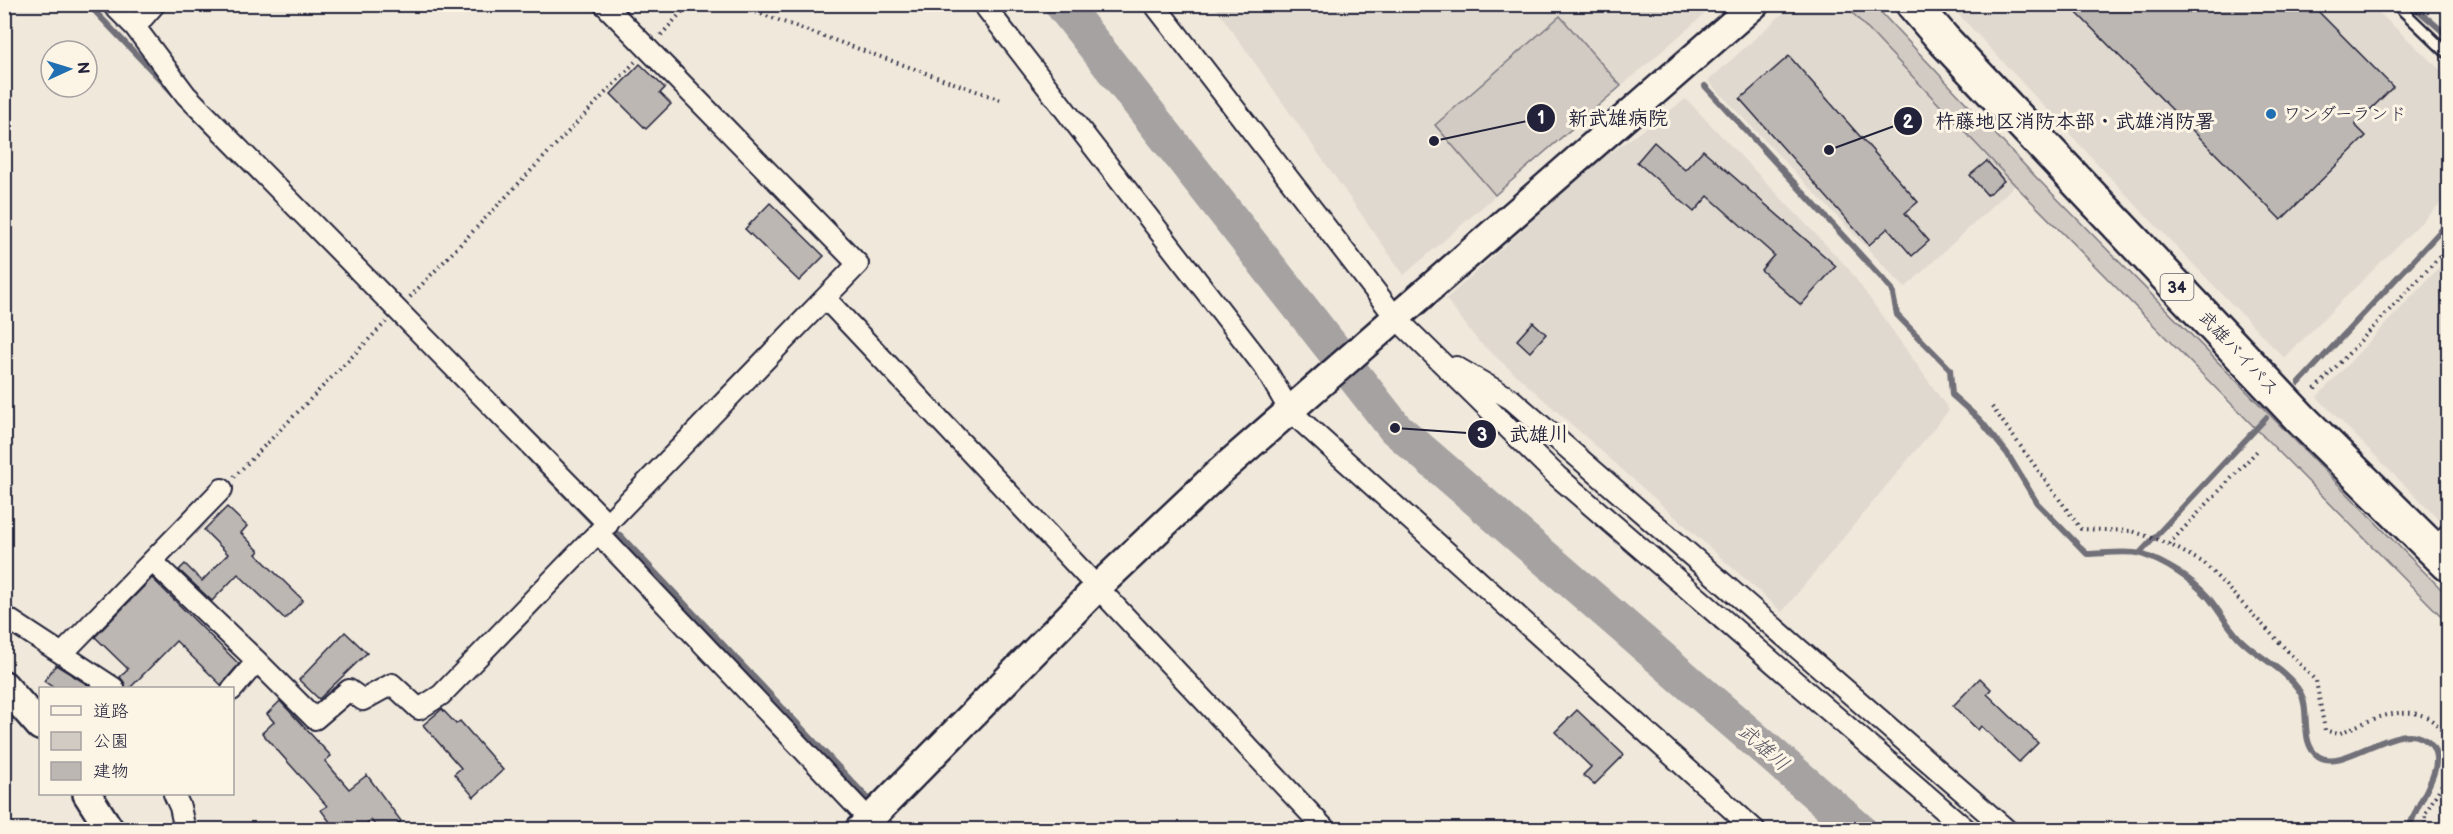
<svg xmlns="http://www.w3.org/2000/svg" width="2453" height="834" viewBox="0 0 2453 834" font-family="'Balsamiq Sans','Klee One',sans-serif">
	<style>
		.built { fill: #e0d9cf }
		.green { fill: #d1cbc3; stroke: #7a767f; stroke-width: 1.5 }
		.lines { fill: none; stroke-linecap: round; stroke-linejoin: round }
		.stream { stroke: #716f79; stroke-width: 6 }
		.river { stroke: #a6a2a2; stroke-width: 36 }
		.building { fill: #bcb7b3; stroke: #22223b; stroke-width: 1.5 }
		.lane-casing { stroke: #22223b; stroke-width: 14 }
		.street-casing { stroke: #22223b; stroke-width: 24 }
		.secondary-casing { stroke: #22223b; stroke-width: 32 }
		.highway-casing { stroke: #22223b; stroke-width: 38 }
		.path { stroke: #22223b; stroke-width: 4; stroke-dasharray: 1.5 4.5; stroke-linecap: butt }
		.lane { stroke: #fcf5e5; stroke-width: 9 }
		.street { stroke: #fcf5e5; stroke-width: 20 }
		.secondary { stroke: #fcf5e5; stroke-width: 27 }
		.highway { stroke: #fcf5e5; stroke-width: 33 }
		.poi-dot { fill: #1f6fb2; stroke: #fcf5e5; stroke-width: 2 }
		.labels { text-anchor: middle; stroke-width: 6; stroke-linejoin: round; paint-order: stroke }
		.shield { fill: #fcf5e5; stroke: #63616e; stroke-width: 1.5 }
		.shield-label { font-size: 16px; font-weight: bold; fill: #22223b }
		.poi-label { font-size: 18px; fill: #22223b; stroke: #fcf5e5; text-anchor: start }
		.street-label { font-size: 18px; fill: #22223b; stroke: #fcf5e5 }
		.water-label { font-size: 20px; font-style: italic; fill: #575564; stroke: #fcf5e5 }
		.leader { fill: none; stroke: #22223b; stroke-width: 2 }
		.callout-dot { fill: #22223b; stroke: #fcf5e5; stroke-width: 2 }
		.mark-label { font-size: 18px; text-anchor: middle; font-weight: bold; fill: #fff }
		.callout-label { font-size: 20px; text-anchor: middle; font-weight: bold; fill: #22223b; stroke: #fcf5e5; stroke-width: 6; stroke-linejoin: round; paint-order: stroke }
	</style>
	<rect width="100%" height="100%" fill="#efe8db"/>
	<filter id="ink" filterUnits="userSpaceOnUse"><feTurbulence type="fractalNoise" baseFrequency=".0167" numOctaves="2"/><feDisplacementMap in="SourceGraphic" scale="12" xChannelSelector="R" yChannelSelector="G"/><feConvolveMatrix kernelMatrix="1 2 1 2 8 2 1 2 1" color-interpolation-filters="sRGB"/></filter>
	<g filter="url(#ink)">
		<!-- built -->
		<path class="built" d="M1214 5H1715L1404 275Z
			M1792 5H1844L2015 185 1905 288 1708 81Z
			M1950 5H2371L2448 77V196L2284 358 2135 204Z
			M1686 99 1848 268 1949 410 1782 612 1478 341 1446 299 1595 164Z
			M2448 258V529L2317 397Z"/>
		<!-- green -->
		<path class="green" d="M1837 5H1874L2029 170 2448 596V623L2015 185 1845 5Z
			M1560 16 1621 86 1495 195 1435 125Z"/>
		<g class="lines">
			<!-- stream -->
			<path class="stream" d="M88 4 175 95
				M2411 4 2448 36
				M1705 86 1892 289 1897 315 1950 369 1952 395 1980 420 2007 453 2037 503 2087 554C2101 554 2128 550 2141 554 2165 562 2192 579 2209 598 2219 611 2228 626 2239 638 2257 657 2286 669 2300 692 2311 710 2299 743 2318 756 2345 775 2404 710 2432 746 2448 769 2413 805 2409 830
				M2299 383 2448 223
				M528 456 595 525 620 535 874 805
				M2140 553 2266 418
				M883 815 896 830"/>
			<!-- river -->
			<path class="river" d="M1062 4 1395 428 1859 830"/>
		</g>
		<!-- building -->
		<path class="building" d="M2068 4H2311L2393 87 2355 125 2366 136 2281 220Z
			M1789 56 1918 202 1905 213 1929 241 1912 256 1888 228 1869 245 1740 99Z
			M640 64 665 88 660 93 671 104 646 129 611 94Z
			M1654 142 1685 170 1703 150 1836 266 1801 305 1761 270 1774 255 1708 196 1694 212 1637 162Z
			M1987 161 2004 181 1987 195 1970 175Z
			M770 203 824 256 799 281 745 229Z
			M1533 322 1546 334 1530 352 1517 340Z
			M227 507 247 526 241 533 259 551 256 554 303 600 285 619 238 574 212 601 179 570 185 564 202 581 228 554 204 530Z
			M152 578 239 664 221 685 176 641 130 688H126L124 682 120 677 128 669 95 637Z
			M345 632 367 653 319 699 299 680Z
			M56 665 93 688H54L44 681Z
			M1980 678 1991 689 1987 694 2038 743 2019 762 1981 726 1978 730 1953 706Z
			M280 701 331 756 325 761 349 789 367 775 401 821 390 830H379L371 820 359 830H336L321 810 327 806 262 733 274 722 267 714Z
			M442 709 456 724 460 721 503 770 474 797 454 774 461 768 423 725Z
			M1577 710 1624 755 1594 785 1583 775 1591 767 1555 732Z"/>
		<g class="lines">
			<defs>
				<path id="lane" d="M2396 4 2448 54
					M2435 542 2447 528"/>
				<path id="street" d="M112 4 135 27 186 95 608 524
					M604 4 858 264 825 298 1326 830
					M983 4 1265 368 1290 411 1755 830
					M1154 4 1396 318 1557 476 1967 830
					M135 27 155 4
					M1456 367 1511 399 2007 830
					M599 534 879 830
					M152 561 257 661 232 690
					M4 616 114 688
					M62 654 222 489
					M257 661 315 719 349 690 363 700 392 684 419 709 441 695 825 298
					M174 794 180 807 185 830"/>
				<path id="secondary" d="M4 685 40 726
					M87 794 110 830
					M859 830 1099 586 1217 474 1755 4"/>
				<path id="highway" d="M1913 4 1943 39 2303 421 2448 564"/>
			</defs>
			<!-- lane casing -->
			<use href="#lane" class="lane-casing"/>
			<!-- street casing -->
			<use href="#street" class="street-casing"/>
			<!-- secondary casing -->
			<use href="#secondary" class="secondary-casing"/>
			<!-- highway casing -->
			<use href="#highway" class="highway-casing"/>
			<!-- path -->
			<path class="path" d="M733 4 1004 101
				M661 35 689 4
				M410 297 635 62
				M2315 389 2448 248
				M1992 407 2081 529 2132 531 2169 544 2204 563 2316 681 2325 730 2338 734C2374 718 2425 692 2448 741
				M234 477 386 322
				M2169 544 2257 451
				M2425 830V814L2448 774"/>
			<!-- lane -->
			<use href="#lane" class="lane"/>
			<!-- street -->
			<use href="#street" class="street"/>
			<!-- secondary -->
			<use href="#secondary" class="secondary"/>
			<!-- highway -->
			<use href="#highway" class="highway"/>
		</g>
	</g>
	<!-- markers -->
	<circle class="poi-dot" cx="2271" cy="114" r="6"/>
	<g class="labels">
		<!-- shield labels -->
		<rect class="shield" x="2160.5" y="274" width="33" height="26" rx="4.5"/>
		<g class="shield-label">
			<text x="2177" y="293">34</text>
		</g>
		<!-- poi labels -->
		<g class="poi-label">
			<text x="2283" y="120">ワンダーランド</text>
		</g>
		<!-- street labels -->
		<g class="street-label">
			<text transform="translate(2239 353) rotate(47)" y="6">武雄バイパス</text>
		</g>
		<!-- water labels -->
		<g class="water-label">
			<text transform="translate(1764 747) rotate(41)" y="7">武雄川</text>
		</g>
	</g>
	<!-- callouts -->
	<path class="leader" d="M1434 141L1541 118M1829 150L1908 121M1395 428L1482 434"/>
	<g class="callout-dot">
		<circle cx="1434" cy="141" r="6"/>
		<circle cx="1829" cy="150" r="6"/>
		<circle cx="1395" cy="428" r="6"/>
		<circle cx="1541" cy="118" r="15"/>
		<circle cx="1908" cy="121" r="15"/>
		<circle cx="1482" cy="434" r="15"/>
	</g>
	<g class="mark-label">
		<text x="1541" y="124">1</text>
		<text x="1908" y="128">2</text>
		<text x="1482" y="441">3</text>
	</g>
	<g class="callout-label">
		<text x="1618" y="125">新武雄病院</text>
		<text x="2075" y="128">杵藤地区消防本部・武雄消防署</text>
		<text x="1539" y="441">武雄川</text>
	</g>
	<!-- margin -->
	<rect width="2453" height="834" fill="none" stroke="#fcf5e5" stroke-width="24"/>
	<rect x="12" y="12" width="2429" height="810" fill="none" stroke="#22223b" stroke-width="2" filter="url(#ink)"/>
	<!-- legend -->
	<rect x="39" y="687" width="195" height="108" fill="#fcf5e5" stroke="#a5a1a1" stroke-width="1.5"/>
	<rect x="51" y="706" width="30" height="9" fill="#fcf5e5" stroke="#a5a1a1" stroke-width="1.5"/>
	<text x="93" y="717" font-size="18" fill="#22223b">道路</text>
	<rect x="51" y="732" width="30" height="18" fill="#d1cbc3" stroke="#a5a1a1" stroke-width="1.5"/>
	<text x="93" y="747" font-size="18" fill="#22223b">公園</text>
	<rect x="51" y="762" width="30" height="18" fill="#bcb7b3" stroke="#a5a1a1" stroke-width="1.5"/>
	<text x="93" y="777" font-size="18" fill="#22223b">建物</text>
	<!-- north arrow -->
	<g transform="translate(69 69) rotate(86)"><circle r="28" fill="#fcf5e5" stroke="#a5a1a1" stroke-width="1.5"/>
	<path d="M0-4.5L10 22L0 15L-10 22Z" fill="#1f6fb2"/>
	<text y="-9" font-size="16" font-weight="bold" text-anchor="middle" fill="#22223b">N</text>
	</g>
</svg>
